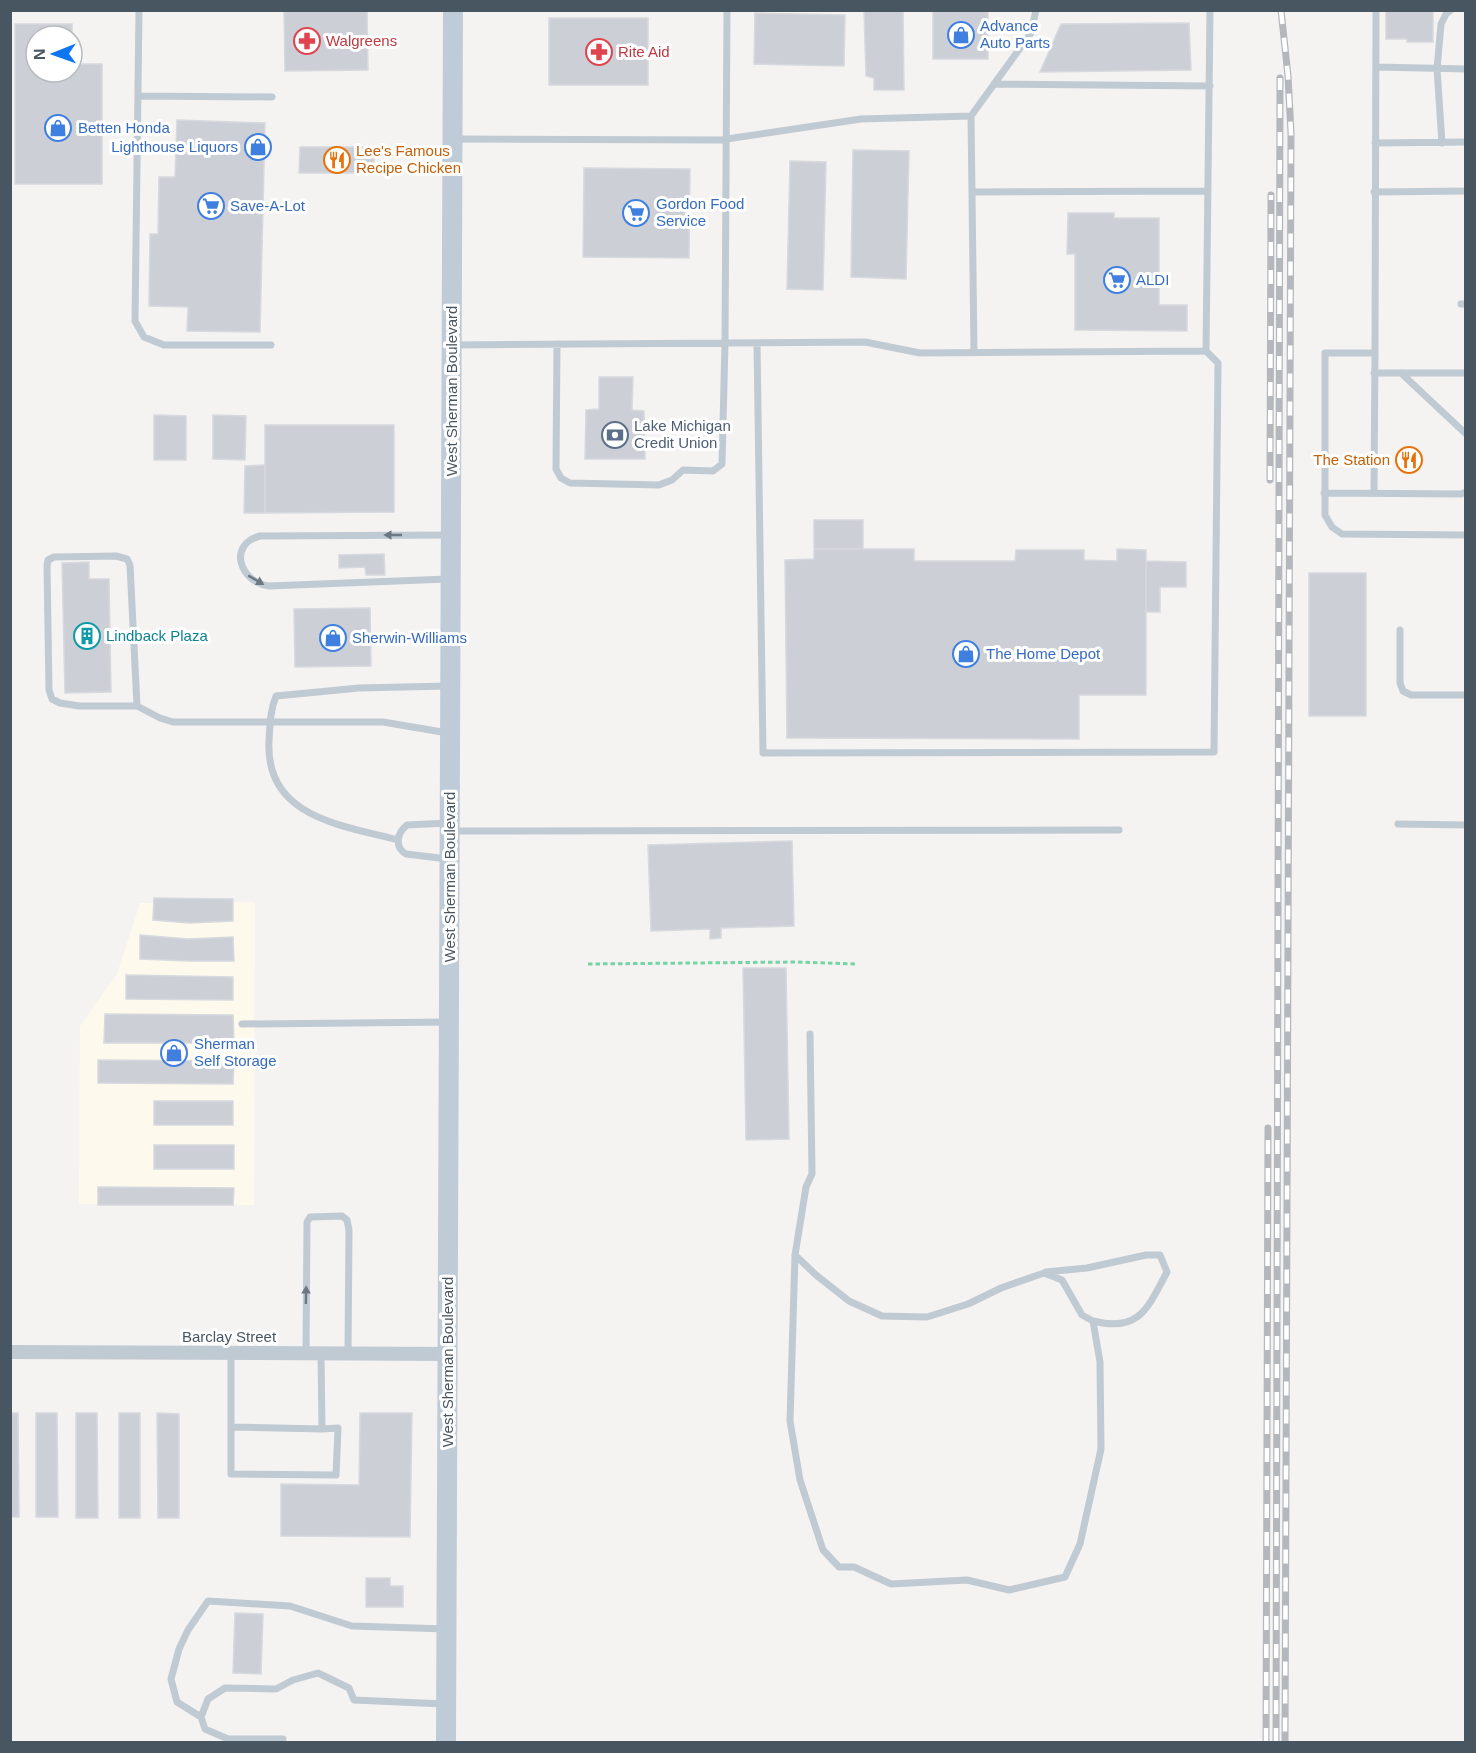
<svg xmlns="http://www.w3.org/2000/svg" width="1476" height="1753" viewBox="0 0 1476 1753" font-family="Helvetica,sans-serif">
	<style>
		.commercial { fill: #fef9ed }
		.building { fill: #cccfd5; stroke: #d6d9de; stroke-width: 1.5; fill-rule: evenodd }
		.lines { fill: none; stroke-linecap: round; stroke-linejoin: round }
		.path { stroke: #75d4a3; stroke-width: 3; stroke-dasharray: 4.5 3; stroke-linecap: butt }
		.lane { stroke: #c0cad2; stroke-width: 7 }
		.street { stroke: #c0cad2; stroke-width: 14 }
		.secondary { stroke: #bfcbd7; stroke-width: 20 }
		.rail-casing { stroke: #b4b8bd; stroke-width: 7 }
		.rail { stroke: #fff; stroke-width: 4.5; stroke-dasharray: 14; stroke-linecap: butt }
		.oneway { fill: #6c7984 }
		.labels { text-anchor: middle; stroke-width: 6; stroke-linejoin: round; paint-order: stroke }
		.shop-label { font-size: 15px; fill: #366cbe; stroke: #fff; text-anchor: start }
		.health-label { font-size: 15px; fill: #be3a42; stroke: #fff; text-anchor: start }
		.food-label { font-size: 15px; fill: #c56008; stroke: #fff; text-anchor: start }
		.street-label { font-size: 15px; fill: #485662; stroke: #fff }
		.service-label { font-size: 15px; fill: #4e5e75; stroke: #fff; text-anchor: start }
		.culture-label { font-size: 15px; fill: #0d838f; stroke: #fff; text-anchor: start }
	</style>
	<rect width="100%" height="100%" fill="#f5f2f2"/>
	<!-- commercial -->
	<path class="commercial" d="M255 902 254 1205 79 1204 80 1026 117 974 140 903Z"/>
	<!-- building -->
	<path class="building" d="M284 10H367L368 70 285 71Z
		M864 10H903L904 90H874V78L866 76Z
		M933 10H988V59H933Z
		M1386 10H1433V42H1407V39H1386Z
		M755 13 845 15 844 66 754 64Z
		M549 18H648V85H549Z
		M1189 23 1191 70 1040 72 1061 24Z
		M15 24H72V64H102V184H15ZM36 36H72V72H36Z
		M177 120 265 123 260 332 187 331 188 307 149 306 150 234H158L159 177H175Z
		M300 147H374V173H299Z
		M853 150 909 151 906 279 851 277Z
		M790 161 826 162 823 290 787 289Z
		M584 168 690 169 689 258 583 257Z
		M1068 213H1114V218H1159V305H1187V331L1075 330V254H1067Z
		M599 377H633L632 410 644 411 645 459H585L586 410 599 409Z
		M154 415 186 416V460H154Z
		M213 415 246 416 245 460 213 459Z
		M265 425H394V512L265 513Z
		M265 465V513H244L245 466Z
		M814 520H863V549H814Z
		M814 549H914V561H1015L1016 550H1084V560L1117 561V549L1146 550V695H1079V739L787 738 785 560 814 559Z
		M384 554 385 575H366L365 567 339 568V555Z
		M1146 561 1186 562V587H1160V612H1146Z
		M89 562V579H109L111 692 65 693 62 563Z
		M1309 573H1366V716H1309Z
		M370 608 371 666 295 667 294 609Z
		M792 841 794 926 721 928V938L710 939V929L651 931 648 845Z
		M154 898 233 899V921L190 923 153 920Z
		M140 935 188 939 233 937 234 961H190L140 959Z
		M743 968H786L789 1139 746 1140Z
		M126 975 233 977V1000L126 999Z
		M105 1014 233 1015 234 1043H104Z
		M98 1060 234 1061 233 1084 98 1083Z
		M154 1101H233V1125H154Z
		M154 1145H234V1169H154Z
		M98 1187 234 1188 233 1205H98Z
		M10 1413H18L19 1517H10Z
		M36 1413H57L58 1517H36Z
		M76 1413H97L98 1518H76Z
		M119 1413H140V1518H119Z
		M157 1413 179 1414V1518H158Z
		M360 1413H412L410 1537 281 1536V1484L359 1485Z
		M366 1578H390V1586H403V1607H366Z
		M235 1613 263 1614 261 1674 233 1673Z"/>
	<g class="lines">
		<!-- path -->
		<path class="path" d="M588 964 796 962 857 964"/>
		<!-- lane -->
		<path class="lane" d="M139 10 135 321 144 337 164 345H271
			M1376 10 1375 353H1325V515L1332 527 1342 534 1466 535
			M1376 67 1466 69
			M994 84 1210 86
			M138 96 272 97
			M455 139 720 140 861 119 971 116
			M1375 143 1466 142
			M1442 143 1437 69 1441 24 1446 14 1451 10
			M972 192 1208 191
			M1374 192 1466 191
			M1461 304H1466
			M757 343 763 753 1214 752 1218 363 1206 351
			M557 344 556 469 561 478 570 483 659 485 672 480 683 470 713 471 722 464 725 343 727 10
			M454 345 865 342 920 353 1206 351 1210 10
			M974 352 971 116 1031 33 1036 10
			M1374 373H1466
			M1401 373 1466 434
			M1324 493 1461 494 1466 492
			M1374 493 1375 353
			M448 579 269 586C240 582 227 545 260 536L449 535
			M1400 630V683L1403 691 1411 695H1466
			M137 706 130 565 127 559 116 556 54 557 48 560 47 566 49 690 52 699 60 703 79 706H137L160 718 173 722H383L448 733
			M1398 824 1466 825
			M453 831 1119 830
			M398 840C341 825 265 817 269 741 270 725 270 711 276 696L359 688 448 686
			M448 859 406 854C394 847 397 833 407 825L448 823
			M242 1024 447 1022
			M795 1255 816 1275 849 1301 882 1316 927 1317 968 1304 1001 1288 1044 1273 1062 1280 1082 1315 1093 1321 1100 1362 1101 1449 1080 1544 1065 1577 1009 1590 967 1580 891 1584 854 1567H839L823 1550 800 1480 790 1421 795 1255 806 1187 812 1174 810 1034
			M1046 1272 1087 1268 1146 1255H1160L1167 1272C1148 1307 1140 1333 1093 1321
			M231 1353V1474L336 1475 338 1428 322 1429 321 1354
			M306 1353 307 1222 310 1217 342 1216 347 1220 349 1230 348 1354
			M231 1427 322 1429
			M201 1717 177 1702 171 1679 179 1649 188 1630 208 1601 290 1606 352 1626 446 1629
			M283 1739H228L205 1729 201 1717 208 1699 225 1688 276 1689 293 1680 318 1673 349 1688 354 1700 444 1704"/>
		<!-- street -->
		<path class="street" d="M10 1352 448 1354"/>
		<!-- secondary -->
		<path class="secondary" d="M446 1742 453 10"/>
		<defs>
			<path id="rail" d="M1281 10 1288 76 1291 133 1285 1742
				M1270 480 1271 195
				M1266 1742 1268 1128
				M1276 1742 1280 78"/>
		</defs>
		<!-- rail casing -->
		<use href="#rail" class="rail-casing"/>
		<!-- rail -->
		<use href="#rail" class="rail"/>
	</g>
	<!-- one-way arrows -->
	<defs><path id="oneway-solid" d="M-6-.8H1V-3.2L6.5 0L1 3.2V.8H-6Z" transform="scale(1.5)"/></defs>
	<g class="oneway">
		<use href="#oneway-solid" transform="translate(393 535) rotate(-180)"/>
		<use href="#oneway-solid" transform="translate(256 580) rotate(30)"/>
		<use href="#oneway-solid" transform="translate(306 1295) rotate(-89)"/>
	</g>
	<!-- icons -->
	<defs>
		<symbol id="shop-ring" viewBox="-11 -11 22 22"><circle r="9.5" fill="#fff" stroke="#3f7fe0" stroke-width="1.5"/><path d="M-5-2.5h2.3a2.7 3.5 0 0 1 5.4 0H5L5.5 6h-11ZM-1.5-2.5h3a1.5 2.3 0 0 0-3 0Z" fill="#3f7fe0"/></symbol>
		<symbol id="pharmacy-ring" viewBox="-11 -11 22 22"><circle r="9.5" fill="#fff" stroke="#e0444e" stroke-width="1.5"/><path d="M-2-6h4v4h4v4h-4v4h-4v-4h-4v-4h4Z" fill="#e0444e"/></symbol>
		<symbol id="restaurant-ring" viewBox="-11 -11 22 22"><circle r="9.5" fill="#fff" stroke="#e8710a" stroke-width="1.5"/><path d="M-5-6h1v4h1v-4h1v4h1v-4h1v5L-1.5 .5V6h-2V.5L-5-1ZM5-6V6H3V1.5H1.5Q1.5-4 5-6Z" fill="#e8710a"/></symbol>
		<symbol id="supermarket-ring" viewBox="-11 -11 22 22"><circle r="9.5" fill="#fff" stroke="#3f7fe0" stroke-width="1.5"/><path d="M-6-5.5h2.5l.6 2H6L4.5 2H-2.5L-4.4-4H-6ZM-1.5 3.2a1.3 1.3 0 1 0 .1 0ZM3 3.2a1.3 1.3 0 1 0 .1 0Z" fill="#3f7fe0"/></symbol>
		<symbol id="bank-ring" viewBox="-11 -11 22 22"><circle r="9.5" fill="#fff" stroke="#5c6f8a" stroke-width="1.5"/><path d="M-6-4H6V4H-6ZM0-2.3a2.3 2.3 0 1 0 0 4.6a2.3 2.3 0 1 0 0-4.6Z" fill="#5c6f8a"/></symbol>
		<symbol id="building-ring" viewBox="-11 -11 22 22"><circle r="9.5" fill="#fff" stroke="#0f9aa8" stroke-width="1.5"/><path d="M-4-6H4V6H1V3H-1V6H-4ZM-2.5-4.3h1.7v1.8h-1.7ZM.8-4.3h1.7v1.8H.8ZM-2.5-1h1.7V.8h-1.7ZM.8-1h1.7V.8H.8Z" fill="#0f9aa8"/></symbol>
	</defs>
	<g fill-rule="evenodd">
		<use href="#shop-ring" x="946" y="20" width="30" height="30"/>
		<use href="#pharmacy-ring" x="292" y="26" width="30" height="30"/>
		<use href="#pharmacy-ring" x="584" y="37" width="30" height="30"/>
		<use href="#shop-ring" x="43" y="113" width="30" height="30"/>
		<use href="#shop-ring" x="243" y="132" width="30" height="30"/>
		<use href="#restaurant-ring" x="322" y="145" width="30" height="30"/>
		<use href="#supermarket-ring" x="196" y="191" width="30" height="30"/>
		<use href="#supermarket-ring" x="621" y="198" width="30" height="30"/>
		<use href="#supermarket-ring" x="1102" y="265" width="30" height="30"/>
		<use href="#bank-ring" x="600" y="420" width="30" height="30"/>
		<use href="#restaurant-ring" x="1394" y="445" width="30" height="30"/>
		<use href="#building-ring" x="72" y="621" width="30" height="30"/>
		<use href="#shop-ring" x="318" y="623" width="30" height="30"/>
		<use href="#shop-ring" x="951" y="639" width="30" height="30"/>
		<use href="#shop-ring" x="159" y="1038" width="30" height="30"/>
	</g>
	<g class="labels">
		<!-- shop labels -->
		<g class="shop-label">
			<text x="980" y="31">Advance<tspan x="980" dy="17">Auto Parts</tspan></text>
			<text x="78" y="133">Betten Honda</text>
			<text x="238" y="152" text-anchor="end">Lighthouse Liquors</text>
			<text x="656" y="209">Gordon Food<tspan x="656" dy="17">Service</tspan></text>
			<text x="230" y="211">Save-A-Lot</text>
			<text x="1136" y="285">ALDI</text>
			<text x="352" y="643">Sherwin-Williams</text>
			<text x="986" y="659">The Home Depot</text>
			<text x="194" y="1049">Sherman<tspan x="194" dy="17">Self Storage</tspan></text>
		</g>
		<!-- health labels -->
		<g class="health-label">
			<text x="326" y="46">Walgreens</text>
			<text x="618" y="57">Rite Aid</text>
		</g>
		<!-- food labels -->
		<g class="food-label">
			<text x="356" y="156">Lee's Famous<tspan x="356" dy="17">Recipe Chicken</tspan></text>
			<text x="1390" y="465" text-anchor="end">The Station</text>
		</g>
		<!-- street labels -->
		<g class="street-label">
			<text transform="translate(452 391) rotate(-90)" y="5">West Sherman Boulevard</text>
			<text transform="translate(450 877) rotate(-90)" y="5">West Sherman Boulevard</text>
			<text x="229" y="1342">Barclay Street</text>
			<text transform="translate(448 1362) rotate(-90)" y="5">West Sherman Boulevard</text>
		</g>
		<!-- service labels -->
		<g class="service-label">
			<text x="634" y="431">Lake Michigan<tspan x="634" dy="17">Credit Union</tspan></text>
		</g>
		<!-- culture labels -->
		<g class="culture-label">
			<text x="106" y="641">Lindback Plaza</text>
		</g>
	</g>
	<!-- border -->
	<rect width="1476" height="1753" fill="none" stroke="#485662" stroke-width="24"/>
	<!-- north arrow -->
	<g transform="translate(54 54) rotate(269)"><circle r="28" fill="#ffffff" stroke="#b6bbc0" stroke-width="1.5"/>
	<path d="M0-4.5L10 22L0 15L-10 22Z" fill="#0e76f3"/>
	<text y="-9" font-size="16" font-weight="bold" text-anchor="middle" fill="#485662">N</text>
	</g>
</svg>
